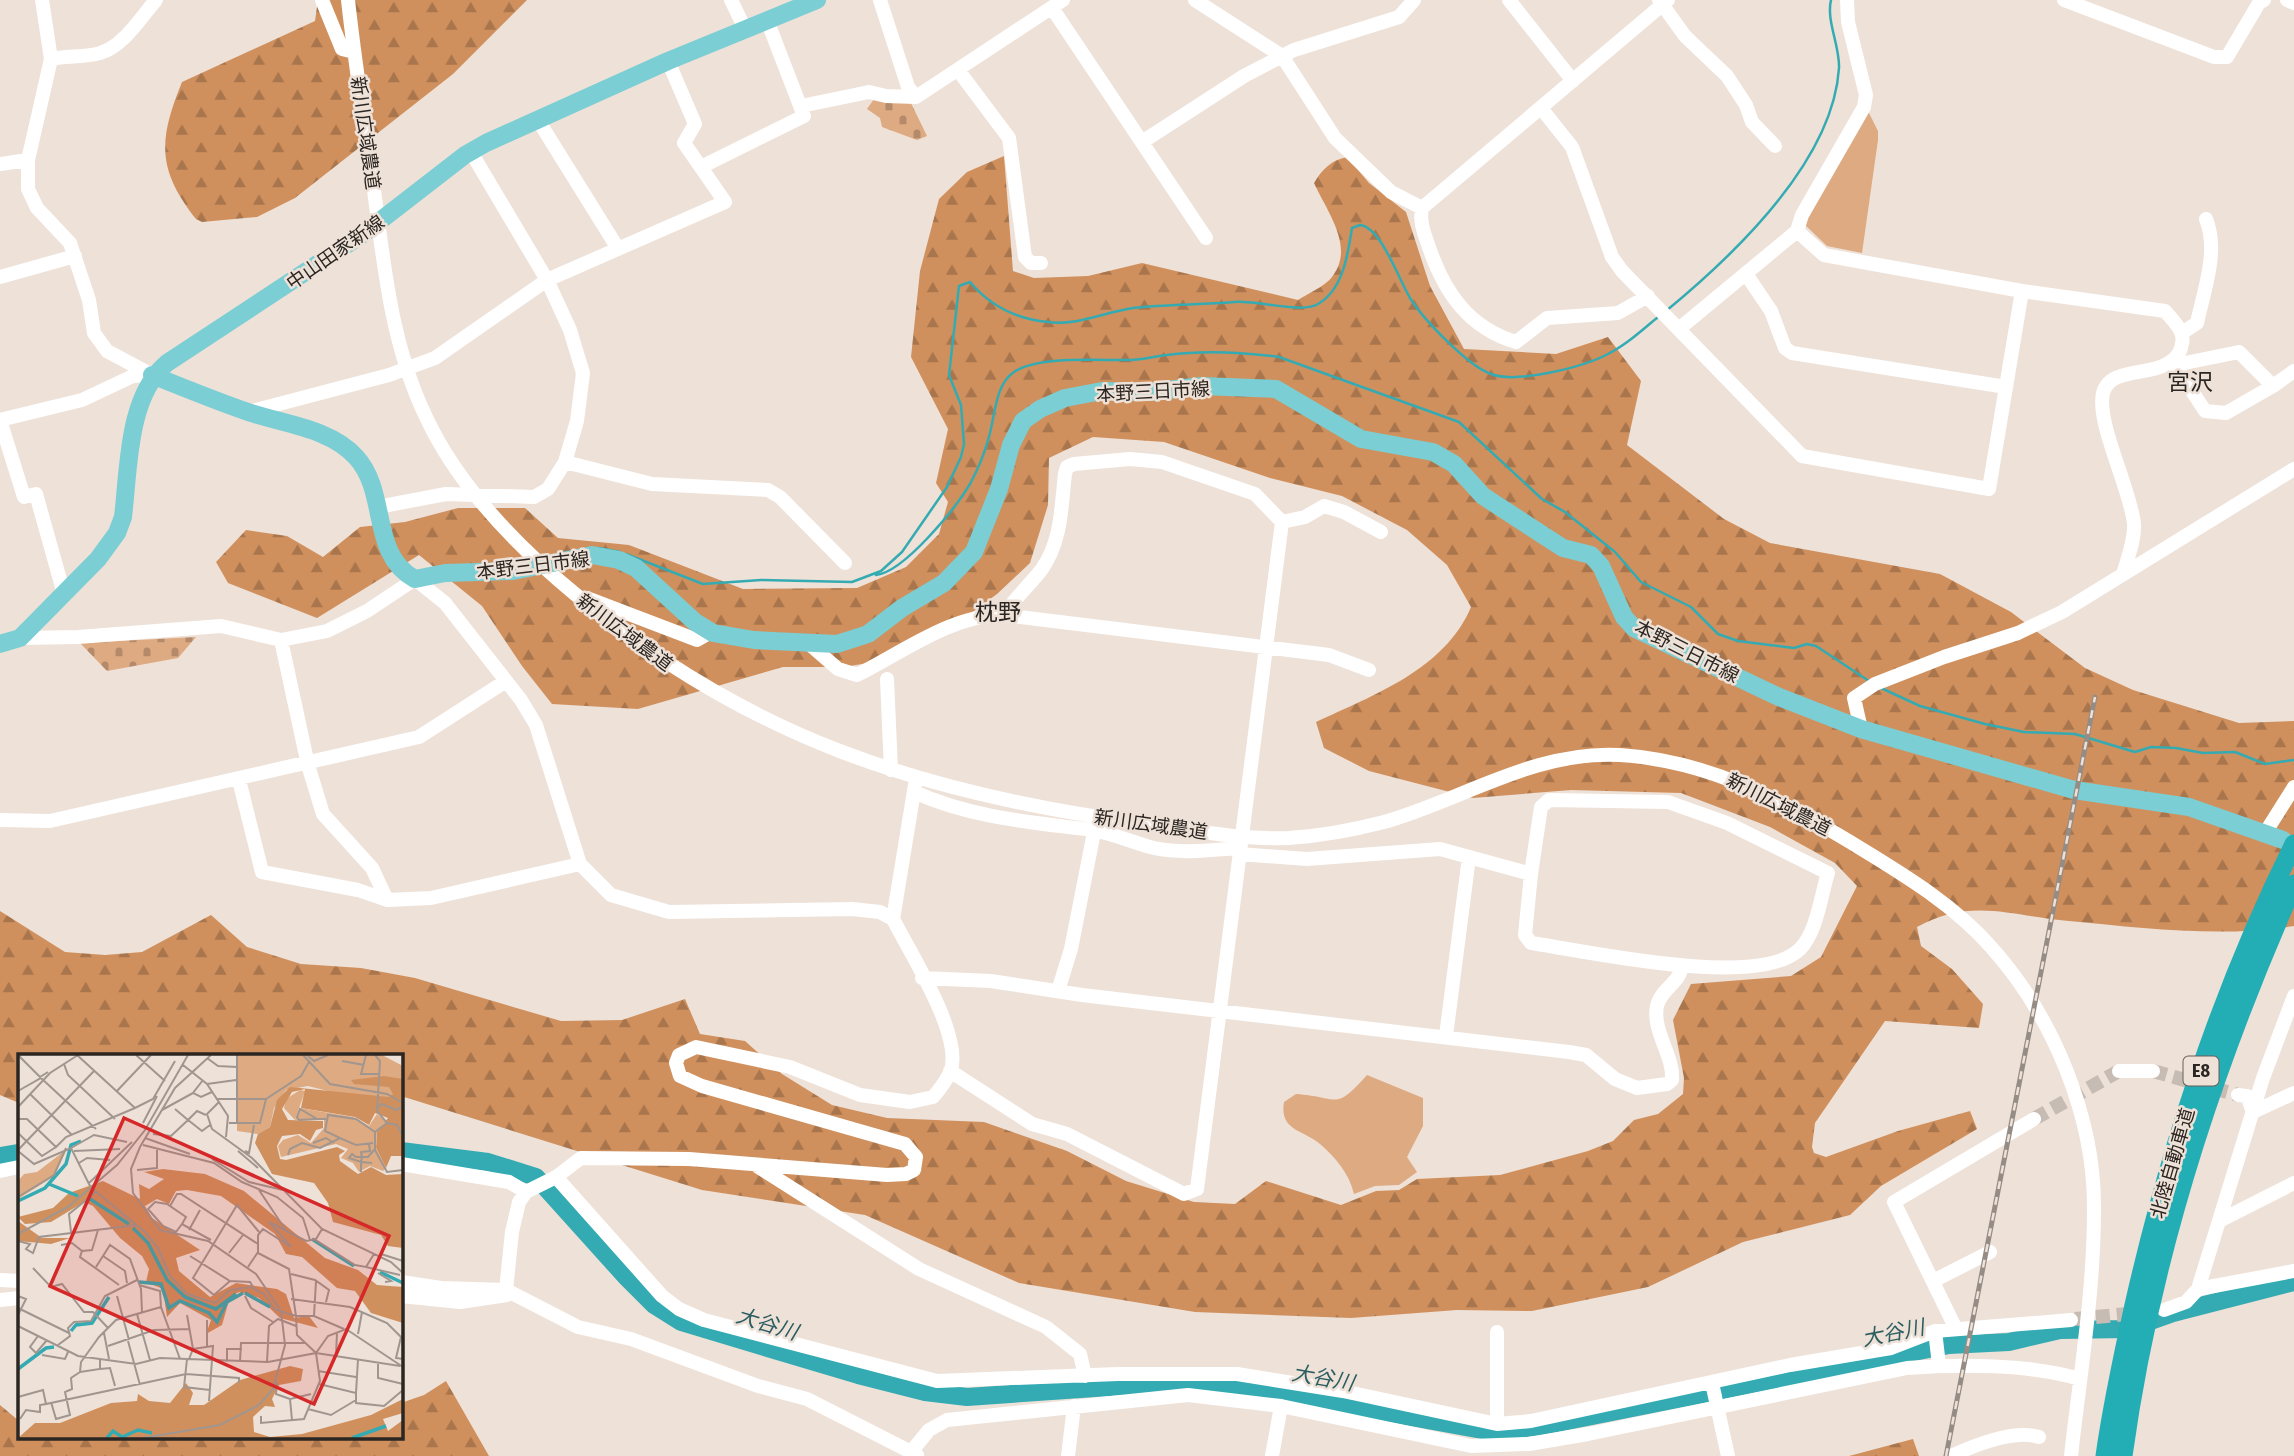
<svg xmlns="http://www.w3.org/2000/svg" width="2294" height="1456" viewBox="0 0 2294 1456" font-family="'Fira Sans Condensed','Noto Sans JP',sans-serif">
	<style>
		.green { fill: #deaa82 }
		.forest { fill: url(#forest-firs) }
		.cemetery { fill: url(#cemetery-stones) }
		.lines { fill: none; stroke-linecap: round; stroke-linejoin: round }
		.stream { stroke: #34abb2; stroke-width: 2.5 }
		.river { stroke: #34abb2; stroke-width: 18 }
		.minor-tunnel { stroke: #c7bcb4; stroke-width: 14; stroke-dasharray: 14 7; stroke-linecap: butt }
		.minor { stroke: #fff; stroke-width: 14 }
		.major { stroke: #7bced3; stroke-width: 18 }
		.highway { stroke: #23aeb6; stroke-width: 19 }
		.rail-casing { stroke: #958c85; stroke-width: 5 }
		.rail { stroke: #eee1d8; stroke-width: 2.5; stroke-dasharray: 8; stroke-linecap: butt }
		.labels { text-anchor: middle; stroke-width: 5; stroke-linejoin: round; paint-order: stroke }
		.shield { fill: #eee1d8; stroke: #665e59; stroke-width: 2 }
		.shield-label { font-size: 18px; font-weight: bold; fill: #2b2622 }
		.street-label { font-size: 19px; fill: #2b2622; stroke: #eee1d8 }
		.water-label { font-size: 21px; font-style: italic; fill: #2c5d60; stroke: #eee1d8 }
		.quarter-label { font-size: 23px; fill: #2b2622; stroke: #eee1d8 }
		.inset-river { fill: none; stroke: #34abb2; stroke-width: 3.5 }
		.inset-road { fill: none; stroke: #a0968f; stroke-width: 2 }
		.view { fill: #d62828; fill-opacity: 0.15; stroke: #d62828; stroke-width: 3.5 }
		.inset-edge { fill: none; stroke: #2b2622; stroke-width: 3.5 }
	</style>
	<defs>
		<pattern id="forest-firs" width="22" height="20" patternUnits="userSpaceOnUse" patternTransform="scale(1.75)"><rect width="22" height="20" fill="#d0905d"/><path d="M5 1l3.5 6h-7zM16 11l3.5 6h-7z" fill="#a9754c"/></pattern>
		<pattern id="cemetery-stones" width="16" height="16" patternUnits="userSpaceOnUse" patternTransform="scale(1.75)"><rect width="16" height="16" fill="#deaa82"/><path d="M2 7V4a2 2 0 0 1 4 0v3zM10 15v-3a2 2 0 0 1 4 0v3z" fill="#b48a6a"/></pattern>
	</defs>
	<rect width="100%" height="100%" fill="#eee1d8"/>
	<!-- green -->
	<path class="green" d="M1868 111 1878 131V140L1862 253 1827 246 1804 224Z
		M1367 1075 1423 1098V1126L1407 1157 1417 1172 1399 1185 1375 1186 1354 1194C1349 1173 1336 1158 1320 1144 1304 1130 1279 1131 1284 1102L1296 1094C1340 1097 1334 1112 1367 1075Z"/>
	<!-- forest -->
	<path class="forest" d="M318 0H527L453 74 295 198 257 217 202 222 196 219C156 168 159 139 182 82L315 21Z
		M1004 156 1013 271 1034 278 1088 276 1142 263 1298 300C1309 293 1328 285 1334 274 1354 245 1326 210 1314 183 1322 169 1332 160 1347 157L1369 183 1406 212 1430 286 1464 349 1556 354 1608 337 1641 381 1627 445 1724 519 1770 543 1940 574 2011 612 2085 668 2133 690 2239 723 2294 721V926C2220 938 2143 928 2069 921 2011 916 1971 897 1917 927L1921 946 1952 969 1983 1004 1979 1028 1885 1021 1815 1123 1812 1147 1814 1153 1826 1157 1898 1131 1970 1111 1977 1129 1881 1186 1850 1215 1743 1242 1648 1287 1532 1311 1457 1310 1351 1318 1195 1312 1019 1283 865 1215 702 1190 401 1096V1055H19V1103L0 1095V911L65 952 105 955 142 952 211 915 247 947 301 964 361 968 415 978 561 1021 622 1020 685 999 700 1034 745 1041 782 1074 832 1105 887 1118 984 1122 1067 1151 1126 1181 1194 1202 1235 1204 1266 1181 1341 1205 1376 1191 1399 1190 1417 1179 1500 1175 1588 1151 1613 1141 1634 1120 1658 1114 1683 1094 1684 1078 1673 1020 1691 984 1791 976 1821 957 1857 886 1835 863 1770 827 1681 793 1571 790 1473 798 1369 771 1324 748 1316 722C1374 695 1445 669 1471 607L1447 565 1407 530 1342 496 1270 478 1164 442 1093 437 1049 458 1048 505 1030 563 997 594 958 623 886 660 844 667H783L638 709 552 704 522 666 482 606 419 555 317 618 228 583 216 562 246 530 287 536 323 557 360 527 405 522 458 508H525L558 538 629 545 743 589 857 588 906 567 939 534 948 502 936 483 948 429 911 357 920 271 939 199 967 172Z
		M446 1381 489 1456H0V1405L19 1421V1437L58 1439 66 1437H401V1403L424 1395Z
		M1913 1439 1919 1456H1849Z"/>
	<!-- cemetery -->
	<path class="cemetery" d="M874 99 910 101 927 136 917 140 882 127 880 118 867 109Z
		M196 637 178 658 107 671 80 643Z"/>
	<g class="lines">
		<!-- stream -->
		<path class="stream" d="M1666 311C1734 255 1833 162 1839 68 1840 46 1826 21 1831 0
			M599 548 620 552
			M626 554 703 584 761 580 852 582 881 571 902 552 947 487 961 457 964 444 961 405 949 375 959 286 970 282C991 307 1016 319 1048 322 1077 326 1105 312 1133 308 1166 304 1201 305 1234 302 1258 300 1302 314 1318 304 1343 290 1348 254 1352 228L1360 225C1381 227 1399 280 1410 298 1423 319 1468 366 1491 374 1517 384 1582 367 1606 355 1625 346 1641 331 1658 317
			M876 575C904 572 955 509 970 484 977 471 984 455 988 440 995 420 994 385 1014 372 1040 355 1101 361 1130 360 1143 360 1155 356 1167 355 1204 350 1242 352 1279 357L1459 422 1542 499 1565 512 1615 552 1641 582 1691 607 1718 634 1738 641 1794 648 1807 644 1816 646 1869 681
			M1881 688 1920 706 1985 724 2024 732 2075 734 2135 752 2151 747 2176 748 2203 753 2235 752 2265 764 2294 760"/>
		<!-- river -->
		<path class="river" d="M401 1151 488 1162 536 1177 627 1278 654 1305 681 1322 858 1375 925 1392 967 1397 1168 1383 1235 1385 1493 1432 1542 1426 1949 1345 2009 1342 2060 1330 2128 1329 2173 1313 2294 1282
			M0 1156 19 1153"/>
		<!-- minor-tunnel -->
		<path class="minor-tunnel" d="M2153 1071 2238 1095
			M2034 1119 2119 1071
			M2075 1319 2139 1313"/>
		<!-- minor -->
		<path class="minor" d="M42 0 51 59 28 160V189L37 208 70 243 89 300 94 333 107 351 152 375
			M322 0 342 49 354 52
			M348 0C355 64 365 127 374 190 384 267 392 347 426 417 458 486 517 546 575 594 747 737 920 793 1139 823 1188 829 1239 840 1289 838 1320 836 1353 830 1384 822 1462 800 1535 750 1620 755 1712 761 1782 801 1860 848 1906 876 1955 906 1991 947 2053 1016 2095 1117 2094 1210 2094 1292 2080 1375 2071 1456
			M731 0 745 29
			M880 0 908 87 916 97 1063 0
			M1195 0 1282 56 1335 138 1391 192 1422 208
			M1509 0 1573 81
			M1659 0 1685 36 1727 76 1746 105 1752 122 1775 146
			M2064 0 2214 57H2227L2259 3 2264 0
			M2287 0 2294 3
			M1052 8 1206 238
			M51 59C66 56 89 57 100 53 123 47 141 17 156 0
			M958 70 1009 138 1025 257 1031 263H1041
			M801 106 869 92 886 96 916 97
			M1541 108 1572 147 1612 257 1622 271 1802 456 1989 489 2022 291
			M538 120 617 247
			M1142 142 1244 76 1294 50 1399 17 1414 0
			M0 164 28 160
			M701 167 804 116 767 20
			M1797 231 1824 255 2022 291 2165 311C2170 317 2178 325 2181 332 2184 338 2182 347 2179 353 2161 381 2111 363 2103 393 2096 423 2131 490 2134 524 2135 539 2128 557 2124 571
			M1746 274 1771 311 1785 348 1792 353 2006 387
			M0 277 75 256
			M1648 296 1618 313 1547 318 1516 342C1469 328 1445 293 1430 250 1425 235 1419 223 1422 208L1668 0
			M1680 328 1797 231 1802 215 1864 107 1866 95 1848 22 1847 0
			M2182 333 2197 323C2204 290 2219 251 2206 219
			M2172 361 2175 365 2239 352 2273 386 2294 371
			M2175 365 2205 411 2226 413 2273 386
			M248 412 389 375 435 358 547 280 725 202 684 143 695 124 668 61
			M0 420 24 497 36 494 64 594
			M0 420 82 400 133 376 152 375
			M565 462 652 484 768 490 780 497 845 563
			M378 507 446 494 534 497 548 489 565 462 577 421 583 373 570 330 547 280 471 152
			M1282 522 1305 517 1324 506 1344 512 1381 532
			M587 598 697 640 711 632
			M20 638 78 637 221 626 281 640 327 631 367 611 415 579 445 603 521 700 536 725 580 864 611 895 669 912 852 909 880 912 893 919C910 953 962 1033 951 1070 947 1080 940 1089 933 1097L910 1102 860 1095 790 1067 696 1047 679 1055 676 1063 680 1076 702 1086 905 1144 916 1157 914 1170 906 1174 887 1175 689 1159 581 1158 556 1177 526 1192 519 1202 512 1232 506 1290
			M281 640 308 765 323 814 372 868 387 900
			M808 643 838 669 857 675C903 652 953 614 1004 615L1329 655 1369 670
			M887 679 891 770
			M1861 729 1854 698 1875 684 1944 657 2018 633 2062 612 2294 469
			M239 780 262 872 358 890 387 900 431 898 580 864
			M914 792C972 818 1030 822 1092 830 1113 833 1133 843 1154 848 1182 854 1211 850 1240 848
			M0 820 50 821 419 737 506 681
			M2265 833 2294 787
			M1239 854 1307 859 1440 849 1531 874 1541 807 1549 800 1668 802 1727 823 1828 873C1821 895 1817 932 1800 949 1759 990 1587 951 1531 943L1525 935 1531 874
			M893 919 915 785
			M922 978 991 981 1082 995 1569 1052 1586 1055 1615 1079 1637 1088 1667 1084 1672 1080C1674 1055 1652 1032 1657 1006 1660 989 1683 981 1681 965
			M1058 991 1071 949 1096 822
			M1446 1036 1469 857
			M950 1071 1032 1124 1067 1134 1184 1194 1197 1189 1282 522 1255 494 1162 462 1130 459 1074 464 1067 467 1065 474C1061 507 1062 540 1042 569 1030 585 1015 597 1004 615
			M2119 1071H2153
			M2238 1095 2247 1096 2253 1112
			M2253 1112 2294 1093
			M401 1164 509 1182 526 1192
			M757 1166 919 1269 1046 1327 1080 1354 1085 1376
			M0 1171 19 1167
			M556 1177 662 1296 679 1309 704 1320 937 1381 1118 1374H1237L1343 1391 1497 1424 1531 1421 1790 1365 1891 1348 1935 1331 2071 1320
			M2219 1221 2294 1183
			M0 1280 19 1281
			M1933 1281 1990 1252
			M401 1282 441 1288 506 1290 578 1327 631 1339 758 1386 807 1399 917 1455
			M2198 1289 2294 1271
			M401 1296 460 1302 507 1295
			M0 1300 19 1298
			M2164 1310 2186 1302 2198 1289 2263 1078 2294 996
			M1956 1329 1894 1202 2034 1119
			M1935 1331 1939 1365
			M1712 1383 1728 1456
			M1497 1424V1332
			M911 1452 929 1430 947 1420 1188 1395 1281 1406 1471 1446 1529 1444 1588 1434 1907 1368C1959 1364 2030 1364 2080 1379
			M1068 1456 1074 1406
			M1272 1456 1281 1406
			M1951 1456C1975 1445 2014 1429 2039 1437"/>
		<!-- major -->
		<path class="major" d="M152 375C184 388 216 401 248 412 283 424 330 428 356 457 389 493 369 554 415 579L445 573 513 571 592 555 619 560 636 568 695 622 713 633 754 640 837 644 868 634 902 608 944 583 974 552 999 489 1011 445 1023 421 1040 409 1065 398 1102 391 1150 392 1202 386 1276 389 1361 439 1433 452 1454 464 1483 496 1563 548 1591 555 1601 566 1624 617 1634 628 1779 697 1861 729 2074 790 2189 807 2283 840
			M0 644 20 638 98 559 117 533 123 517C129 468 127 397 167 363L363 234 465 155 486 143 668 61 817 0"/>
		<!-- highway -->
		<path class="highway" d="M2105 1456C2112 1405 2123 1355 2134 1305 2170 1147 2222 989 2294 844
			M2123 1456C2150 1258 2213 1066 2294 884"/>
		<defs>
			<path id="rail" d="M1946 1456 2095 697"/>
		</defs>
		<!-- rail casing -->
		<use href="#rail" class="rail-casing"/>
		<!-- rail -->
		<use href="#rail" class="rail"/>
	</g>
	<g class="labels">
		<!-- shield labels -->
		<rect class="shield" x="2183.5" y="1056.5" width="35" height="29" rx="5"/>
		<g class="shield-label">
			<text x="2201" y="1077">E8</text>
		</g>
		<!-- street labels -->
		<g class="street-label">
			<text transform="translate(366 133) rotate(82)" y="7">新川広域農道</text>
			<text transform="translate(335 252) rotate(-35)" y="7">中山田家新線</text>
			<text transform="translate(1153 391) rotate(-3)" y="7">本野三日市線</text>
			<text transform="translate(533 565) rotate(-7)" y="7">本野三日市線</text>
			<text transform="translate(625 632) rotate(37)" y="7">新川広域農道</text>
			<text transform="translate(1687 651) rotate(27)" y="7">本野三日市線</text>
			<text transform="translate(1779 804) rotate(27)" y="7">新川広域農道</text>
			<text transform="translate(1151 824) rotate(8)" y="7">新川広域農道</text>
			<text transform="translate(2172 1163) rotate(-74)" y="7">北陸自動車道</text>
		</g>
		<!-- water labels -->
		<g class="water-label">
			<text transform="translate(767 1324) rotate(17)" y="7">大谷川</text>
			<text transform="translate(1893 1333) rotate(-11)" y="7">大谷川</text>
			<text transform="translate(1323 1378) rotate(10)" y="7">大谷川</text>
		</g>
		<!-- quarter labels -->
		<g class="quarter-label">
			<text x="2190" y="390">宮沢</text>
			<text x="998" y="620">枕野</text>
		</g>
	</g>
	<!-- overview -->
	<g transform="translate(18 1054)">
		<rect width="385" height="385" fill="#eee1d8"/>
		<path d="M219 1H364L385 12V56L290 32 268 36 256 54 252 73 240 80 219 77ZM282 36 287 37 277 66 266 54 268 45ZM49 95 35 123 0 145V127L6 120 19 118Z" fill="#deaa82"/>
		<path d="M366 22 385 25V102H373L368 114 358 94 359 78 370 64 357 59 351 71 337 63 283 54 287 35 274 38 264 55 270 66 305 67V74L298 76 292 87 282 80 264 82 259 92 262 105 268 106 319 93 327 97 321 101 322 107 340 120 353 113 368 121 385 120V194L370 192 363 181 315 168 310 149 296 129 254 120 237 89 240 80 252 73 259 46 272 33 371 43 375 40 371 33 336 30 333 26ZM145 115 187 120 226 137 307 204 340 216 359 231 385 233V269L353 259 337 237 319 234 284 203 268 200 257 180 203 142 169 136 158 137 151 150 139 145 127 152 134 164 182 196 158 204 161 217 192 243 218 229 259 235 268 240 276 264 291 262 300 274 262 264 241 244 221 238 212 243 204 271 188 280 193 266 162 249 149 263 145 235 128 228 131 215 124 202 102 184 75 152 66 148 33 168 7 170 0 163 35 154 51 139 85 127 122 145 121 130 131 135 146 125 126 118ZM0 167 24 184H52L33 190 0 187ZM272 312 285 315 283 327 261 331 254 345 257 353 247 352 235 363 236 378 252 383 284 380 353 361 385 345V359L365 365 370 377 385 366V384H0L17 369H42L93 349 119 347 120 340 131 347 152 349 168 329 175 339 171 351H186L222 326Z" fill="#d0905d"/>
		<path d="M282 54 335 63 351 72 359 60 369 68 359 78 358 94 368 114 365 117 352 112 341 118 335 109 323 104 330 95 318 90 263 103 260 92 265 86 280 81 293 89 306 74V66H277Z" fill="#deaa82"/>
		<path class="inset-river" d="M31 130 60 142M72 145 111 170M0 147 27 134 48 110 53 91 63 87M115 174 130 189 149 226 167 243 198 255 218 240M294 185 336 212M362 218 385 229M121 228 143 230 151 254 162 247 191 259 199 268 209 248 225 239M227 239 252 253M53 277 58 271 74 269 91 243M0 315 28 294 36 293M89 384 95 377 104 383 120 376 134 379M334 384 368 372"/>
		<path class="inset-road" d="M0 1 22 23 30 18M59 1 117 54 135 45 157 7M118 1 147 27M285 1 312 30 369 40 385 49M348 1 343 20H360M357 1 362 7 359 57 369 69 379 71 385 82M290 2 296 7 310 1M189 4 200 12 219 13M324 7 346 11M46 10 50 21 97 65M165 11 189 30 210 62 208 83M185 26 175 39 183 43 194 38M189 30 218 26M0 37 23 24 78 75M98 38 133 1M12 40 54 81M199 45H248M201 48 189 60 194 75 234 104 304 175 373 208 385 219M0 53 32 19 60 1M359 54 364 50 379 56 385 51M144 56 175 39M188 61 179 57 170 66 184 77 192 71M0 65H9L38 93 48 83 117 54M299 65 282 55 279 63 281 66 299 65H308M125 69 139 42M211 69H242L248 45 283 22 291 8M369 69 357 78V96L369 118 385 116M219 70V1M0 79 24 102 38 93M135 80 153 82 170 66 157 55M127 84 172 100M322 84 307 77 310 61 338 65 357 78M295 89 308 84 316 89M351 90 352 97 343 98 344 103 343 108 331 104 334 100 338 103H350L357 95M125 91 196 109 224 128 259 143 285 164 292 186M53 94 76 81 109 88M0 96 76 17M0 97 16 110 53 94 72 132M56 97 102 95M220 97 240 114M227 97 231 99 236 71M270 101 272 95 284 89 302 94 322 84 338 91 355 89M194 105 231 128 265 136M61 109 69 104 92 106M119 116 139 114V96M343 118V108L354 109M70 130 114 88M76 136 127 178 140 194 152 222 169 240 197 249 212 236 233 233 246 240 256 255 278 262 279 281 298 299M241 136 267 175M0 143 36 121 48 94M152 152 159 140H163L240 190M164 170 168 163 149 150 137 148 130 155 145 172 158 178 164 170 193 186M80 176 74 196 64 197 62 203 101 231M171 176 182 156M53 178 51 160 78 138M0 180 50 153 99 111 127 76 170 1M296 185 337 211 348 213 356 200M0 187 12 190 8 195 15 199 21 183 119 171M43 191 54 189 64 197M211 199 225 181M240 199 271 215 278 262H296L326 275M363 200 385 207M85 202 107 217 109 229M172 202 212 227 232 228 235 233M78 213 92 191 112 205 123 235 124 258M230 213 240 198V181L245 175 273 193 251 168 288 187 298 185 304 175M348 213 382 221M15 214 33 233 44 230 66 258H75L90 274M360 219 373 227 367 228M273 220 297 226 311 236 308 248M212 227 196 241 175 224 219 151 241 178M121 231 142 237 143 253 162 305M0 242 8 245 0 261M99 242 111 286M227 242 233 254 255 268M273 245 332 253 369 269 385 285M0 254 51 279M119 260 132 306M169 261 175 295 171 305M296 262 298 227M0 272 60 302 118 310 142 304 250 308 298 299 310 282 328 275 385 313M86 279 91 305M340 280 344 258M20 282 12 293 18 299 29 286M383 283 378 304 385 305M110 287 122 331M40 291 52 282 50 274 56 268 73 267 87 242 119 226M90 292 136 276 172 275M189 293V266M175 295 195 292 191 347M298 299 382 312M24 301 47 305 50 298M318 301 319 279M169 305 166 333 192 336M209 308V295H224M222 308 223 289H288M249 308 251 272 260 265 278 272M360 308V324L385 330M82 315 92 314 97 332M300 317 338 323M62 318 82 315V306M259 328 258 340 272 345M301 330 338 339V349L366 352 385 336M338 339 340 305M0 343 25 336 28 350 168 320 221 324V329M33 348 38 365 52 361 47 338 54 335 53 324 62 318 63 308 81 283 98 266 143 253M290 355 313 361 338 346M243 362V369L286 365 302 327 298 299M2 365 8 356 22 358V351L28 350M274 366 272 345 293 340M125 384 202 371 241 351 255 335 267 291 263 257 238 220 190 187 142 176 115 139 113 115 122 93 157 34 193 1"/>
		<path class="view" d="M106 64 371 182 296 350 32 232Z"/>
		<rect width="385" height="385" class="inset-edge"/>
	</g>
</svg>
